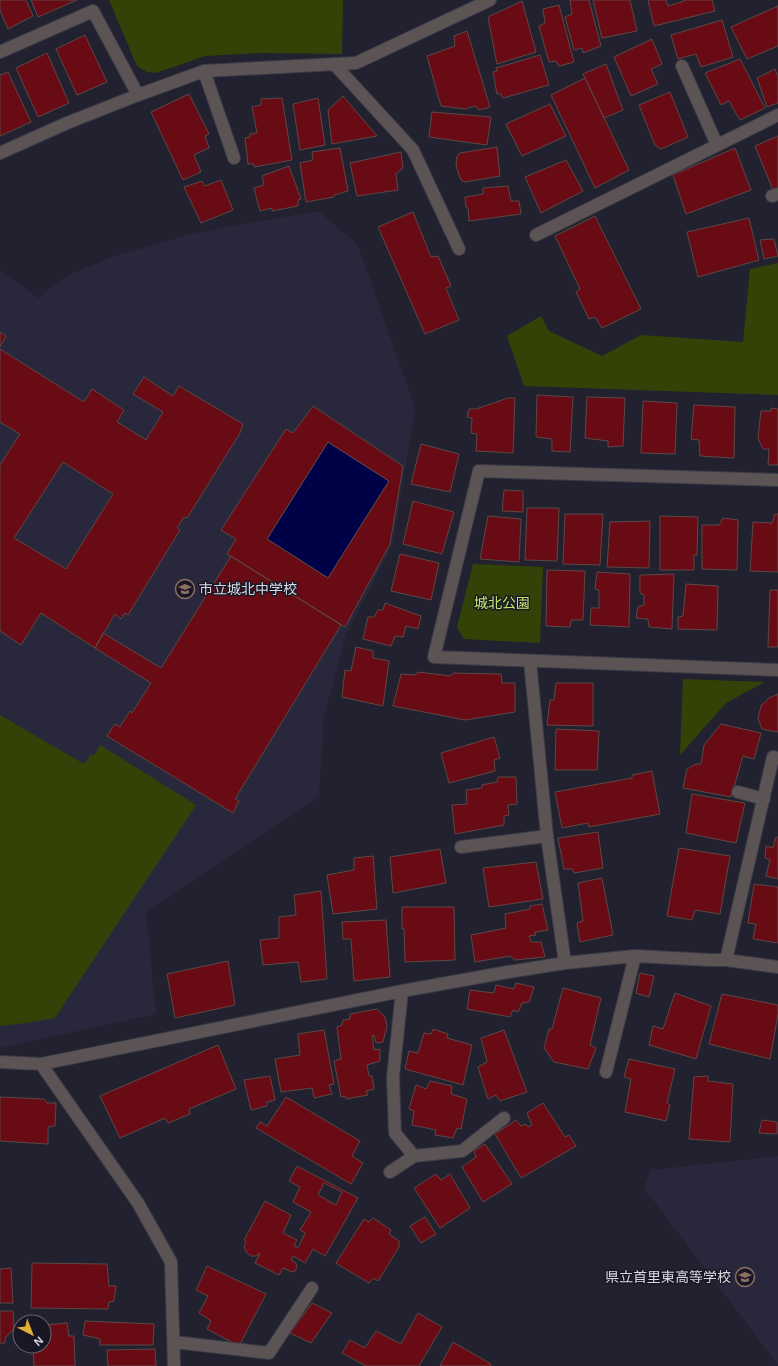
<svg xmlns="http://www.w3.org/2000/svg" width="778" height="1366" viewBox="0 0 778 1366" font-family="Arial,'Noto Sans JP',sans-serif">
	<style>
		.built { fill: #29273b }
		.green { fill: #334307 }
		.water { fill: #000248; stroke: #414276 }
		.building { fill: #690b14; stroke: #5c4847; fill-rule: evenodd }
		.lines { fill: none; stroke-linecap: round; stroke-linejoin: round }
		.minor-casing { stroke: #3b3b48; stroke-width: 14 }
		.minor { stroke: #5c5354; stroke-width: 12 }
		.labels { text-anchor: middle; stroke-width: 3; stroke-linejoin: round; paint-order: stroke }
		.poi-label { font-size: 14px; fill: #d8d8e2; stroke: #191725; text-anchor: start }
		.park-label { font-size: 14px; fill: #c3e96e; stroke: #191725 }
	</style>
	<rect width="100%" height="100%" fill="#22212f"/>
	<!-- built -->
	<path class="built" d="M318 211 358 245 415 408 393 545 346 634 324 717 319 796 146 912 156 1014 0 1048V270L38 298 68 275 112 257 194 233Z
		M778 1156V1365L644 1188 651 1170Z"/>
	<!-- green -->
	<path class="green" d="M109 0H343L342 54 262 53 205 56 156 73 147 72 137 66Z
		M778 263V395L524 386 507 336 541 316 549 331 602 356 641 335 743 342 750 269Z
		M473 564 543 567 540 643 464 639 457 627Z
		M683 679 765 682 726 703 680 755Z
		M0 715 84 764 91 754 94 756 100 745 196 805 55 1018 26 1023 0 1026Z"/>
	<!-- water -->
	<path class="water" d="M328 442 389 481 328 578 267 539Z"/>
	<!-- building -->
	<path class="building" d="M0 0H26L33 16 8 29 0 10Z
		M31 0H77L38 17Z
		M570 0H589L601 46 583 53 582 48 574 50 565 17 572 14Z
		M593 0H630L637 31 602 38Z
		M648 0H666L668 6 684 1V0H712L715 11 654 26Z
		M522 1 536 52 497 64 488 17Z
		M559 5 574 62 559 66 556 61 549 62 539 26 545 23 543 9Z
		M778 6V46L747 59 731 27Z
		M722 20 733 57 701 67 696 54 678 59 671 35Z
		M467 31 490 107 479 110 475 106 465 109 441 106 427 56 455 46 454 36Z
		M85 35 107 82 77 95 56 49Z
		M652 39 662 64 651 69 658 84 631 96 614 57Z
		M47 53 69 103 38 117 16 68Z
		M540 55 549 85 503 98 501 94H497L493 72 497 71 496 68Z
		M740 59 765 108 740 120 729 101 721 105 705 73Z
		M606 64 623 110 604 118 583 74Z
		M775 69 778 76V103L767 107 757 78Z
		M8 72 31 122 0 136V75Z
		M585 78 629 170 595 188 551 95Z
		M670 92 688 137 661 149 655 145 639 105Z
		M189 94 209 134 205 136 209 148 194 155 201 172 183 180 151 112Z
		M343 96 377 136 332 144 328 110Z
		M282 98 292 160 254 167V164H248L245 138 250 137V134L257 133 252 107 261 105V99Z
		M318 98 325 145 300 150 293 104Z
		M550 104 566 136 522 156 506 124Z
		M432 112 491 117 487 145 429 137Z
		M778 136V188L773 190 755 146Z
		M497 147 500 176 465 182 461 180 456 166 457 156 460 153Z
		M340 148 348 191 334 195V197L306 202 300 163 313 160 312 152Z
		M735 148 751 190 686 214 673 175Z
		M401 152 403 168 396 174 398 190 357 196 350 163Z
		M566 160 583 191 541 213 525 177Z
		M289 166 301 199 298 200V206L272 211V208L260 211 254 188 264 185 262 176Z
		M221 180 233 210 201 223 184 187 202 181 205 186Z
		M508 186 511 201H519L521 214 469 221 468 208 466 207 465 197 483 194V188Z
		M413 212 431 257 438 256 451 286 446 288 459 320 425 334 378 227Z
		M595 216 641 309 602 328 595 317 589 319 576 292 580 289 555 236Z
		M749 218 759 260 698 277 687 232Z
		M774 239 778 256 764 259 760 240Z
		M0 332 6 336 0 347Z
		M0 349 84 402 92 389 124 410 117 422 146 440 163 412 133 394 144 377 173 396 179 386 243 424 240 433 187 518 184 517 177 528 180 530 128 615 125 613 121 619 115 614 95 648 41 613 21 645 0 631V465L20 434 0 422ZM63 462 113 494 66 569 14 538Z
		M537 395 573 397 570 452 552 451V439L536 437Z
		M587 397 625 398 623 446 608 447V441L585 438Z
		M508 398H515L513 453 476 451 477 434 471 433 472 418 467 417 469 409H476Z
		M643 401 677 403 675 454 641 453Z
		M694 405 735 407 734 458 700 456 699 440 691 439Z
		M313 406 403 466 390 544 345 627 227 554 236 539 221 530 286 429 293 433ZM328 442 389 481 328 578 267 539Z
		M771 408 778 409V465H768L769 449H763L758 438 761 411H771Z
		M421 444 459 454 450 492 411 484Z
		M504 490 523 491V512L502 511Z
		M413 501 454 512 442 554 403 544Z
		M527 508H559L557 561 525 560Z
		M565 514H603L600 565 563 564Z
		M775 514H778V572L750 571 753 522 772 523Z
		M488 516 521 519 519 562 480 559Z
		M660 516 698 517 697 555H694V570H660Z
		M723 518 738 520 737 570 702 569V525H719Z
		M650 521 649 568 607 567 610 522Z
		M400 554 439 563 431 600 391 591Z
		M231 556 341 625 235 799 239 801 233 813 107 736 115 724 120 727 130 711 132 713 151 683 95 648 103 633 161 668Z
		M547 570 585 571 583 620H571L570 627 546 626Z
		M597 572 630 574 629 627 590 625 591 608H599V590L595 589Z
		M674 574 672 629 649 627 648 619 636 618 638 607 644 605V595L640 593V575Z
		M686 584 718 586 717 630 678 629V617L683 616Z
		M770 590H778V647H768Z
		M385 603 421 616 418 629 406 626 403 637 395 636 391 646 363 639 368 617H374L378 610H383Z
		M356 647 373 651V658L389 661 383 706 342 697 345 670 351 671Z
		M418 672 451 676 453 673 501 674 502 683H515V712L465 720 393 706 401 674 415 675Z
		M556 683H593V726L547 725 550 700H554Z
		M778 694V732L762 729 758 718 761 706 769 698Z
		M721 724 761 733 754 759 743 756 731 797 683 788 687 769 696 764H701L704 745Z
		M556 729 599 731 597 770H555Z
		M494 737 500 758 494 760 495 771 449 783 441 753Z
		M652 771 660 814 589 827 588 823 562 828 555 792 632 778V775Z
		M498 777H516L517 804 508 805 509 815 504 816V825L455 834 452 805 467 804 466 790 482 788V785L497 782Z
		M692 794 745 803 736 843 686 833Z
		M598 832 603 868 574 873 572 869H564L558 838Z
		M776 837H778V879L766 876 770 860 765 858 766 846 773 848Z
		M679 848 730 856 720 914 695 910 692 920 667 916Z
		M440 849 446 883 393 893 390 857Z
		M373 856 377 909 333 914 327 875 354 870V858Z
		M536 862 543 899 489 907 483 868Z
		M602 878 613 935 580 942 577 923 583 921 578 883Z
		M754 884 778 887V943L753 939 756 924 748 923Z
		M321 891 327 979 301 982 298 962 263 965 260 940 279 938V917L296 915 294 895Z
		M542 904 548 930 535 932 536 935 529 936 531 942H541L545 957 515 960 510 956 475 962 471 935 506 928 505 914 530 909V906Z
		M402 907H454L455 960 405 962 404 928 402 929Z
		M386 920 390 977 354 981 351 939H343L342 922Z
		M228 961 235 1005 175 1018 167 974Z
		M640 973 654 976 649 997 636 993Z
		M516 983 534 987 529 1002 522 1003 518 1012 513 1010 510 1017 467 1009 470 990 494 993 496 985 514 989Z
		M563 988 601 998 590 1045 596 1048 588 1069 554 1062 544 1048 549 1029H552Z
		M675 993 711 1006 696 1059 649 1045 653 1026 663 1029Z
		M722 994 778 1005V1014L770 1059 709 1044Z
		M377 1009 385 1017 387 1026 383 1042 376 1043 374 1035 372 1036 374 1050 380 1049V1061L367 1065 369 1076H372L374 1089 366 1091 368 1095 346 1099 345 1096 341 1097 334 1061 341 1059 337 1027 342 1025 343 1020 350 1019V1014Z
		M433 1029 448 1034 447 1038 472 1045 463 1085 405 1069 409 1051 418 1053 424 1033 431 1034Z
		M324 1030 334 1084 329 1085 332 1094 314 1098 312 1088 281 1092 275 1059 300 1055 298 1034Z
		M504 1030 527 1092 500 1101 496 1095 488 1099 478 1067 487 1062 481 1038Z
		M218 1045 236 1089 189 1109 190 1114 168 1123 165 1118 120 1138 100 1096Z
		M629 1059 675 1069 667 1103 670 1105 666 1121 625 1112 631 1079 624 1077Z
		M270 1076 275 1100 267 1102V1106L251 1110 244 1080Z
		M708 1076V1081L733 1084 730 1142 689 1139 694 1077Z
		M430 1081 452 1086 451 1094 467 1099 461 1129 457 1128 453 1138 435 1135 436 1130 412 1125 414 1111 409 1109 416 1085 426 1089Z
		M0 1097 44 1099 47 1103H56L55 1126 48 1127V1144L0 1141Z
		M286 1097 360 1141 352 1156 363 1163 351 1184 256 1128 260 1122 267 1126Z
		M543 1103 565 1137 569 1135 576 1146 521 1178 495 1134 516 1120 521 1126 526 1124 528 1127 532 1125 527 1113Z
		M762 1120 777 1122V1134L759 1133Z
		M485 1144 512 1184 483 1202 462 1167 476 1157 474 1151Z
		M297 1166 358 1198 325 1256 313 1249 305 1263 293 1256 291 1260 296 1263 297 1267 295 1271 292 1272 283 1268 279 1275 255 1263 260 1253 256 1256H251L247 1253 244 1247 246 1242 244 1240 265 1201 291 1215 283 1233 297 1240 294 1246 298 1248 305 1233 300 1230 311 1212 293 1202 300 1187 289 1181ZM324 1183 342 1192 336 1205 318 1195Z
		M436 1174 441 1180 450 1174 470 1208 440 1228 414 1188Z
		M425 1217 436 1234 421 1243 410 1226Z
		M373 1218 391 1230 389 1234 399 1241V1247L378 1281 373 1278 369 1283 336 1263 364 1219 369 1222Z
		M32 1263 107 1264 109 1286H116L114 1301 109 1302 108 1309 31 1308Z
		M207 1266 266 1294 239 1346 207 1329 211 1321 199 1313 208 1296 196 1290Z
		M11 1268 13 1303H0V1269Z
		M312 1303 332 1313 311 1343 290 1333Z
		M0 1311H13L14 1329 5 1338V1343H0Z
		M418 1313 442 1327 419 1366H366L342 1353 350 1340 365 1348 376 1331 401 1344Z
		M85 1321 154 1324 153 1345H100V1339L83 1335Z
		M67 1323 69 1336H74L75 1366H34L33 1346H44V1325Z
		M453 1342 491 1364 490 1366H440Z
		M155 1349 156 1366H108L107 1350Z"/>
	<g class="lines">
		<defs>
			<path id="minor" d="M0 52 93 11 138 95
				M334 64 413 150 459 249
				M682 66 717 145
				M204 71 234 158
				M0 153 67 123 138 95 204 71 356 63 490 0
				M772 196 778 194
				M536 235 778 115
				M778 480 479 471 434 657 778 670
				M530 661 547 836 565 963
				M738 792 764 799
				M461 847 547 836
				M726 960 773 757 778 758
				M402 991 393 1077 395 1133 414 1156 462 1151 504 1118
				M0 1062 41 1064 402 991 508 972 565 963 635 956 710 960H726L778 967
				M41 1064 138 1203 171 1262 174 1366
				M606 1072 635 956
				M390 1172 414 1156
				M174 1342 269 1353 312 1288"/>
		</defs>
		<!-- minor casing -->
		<use href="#minor" class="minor-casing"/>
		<!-- minor -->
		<use href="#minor" class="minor"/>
	</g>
	<!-- icons -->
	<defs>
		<symbol id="school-ring" viewBox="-11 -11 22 22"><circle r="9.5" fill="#191725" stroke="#8d6e63" stroke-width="1.5"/><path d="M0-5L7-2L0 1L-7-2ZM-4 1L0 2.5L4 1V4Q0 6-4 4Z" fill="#8d6e63"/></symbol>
	</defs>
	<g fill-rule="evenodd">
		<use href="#school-ring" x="174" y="578" width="22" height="22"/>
		<use href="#school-ring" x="734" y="1266" width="22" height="22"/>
	</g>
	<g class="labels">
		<!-- poi labels -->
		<g class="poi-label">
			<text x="199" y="594">市立城北中学校</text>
			<text x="731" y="1282" text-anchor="end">県立首里東高等学校</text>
		</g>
		<!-- park labels -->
		<g class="park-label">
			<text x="502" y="608">城北公園</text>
		</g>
	</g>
	<!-- north arrow -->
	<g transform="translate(32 1334) rotate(138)"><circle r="19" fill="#191725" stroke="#656471"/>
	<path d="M0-3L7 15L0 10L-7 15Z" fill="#e1af34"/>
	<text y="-6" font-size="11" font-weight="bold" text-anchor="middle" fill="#d8d8e2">N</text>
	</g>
</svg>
